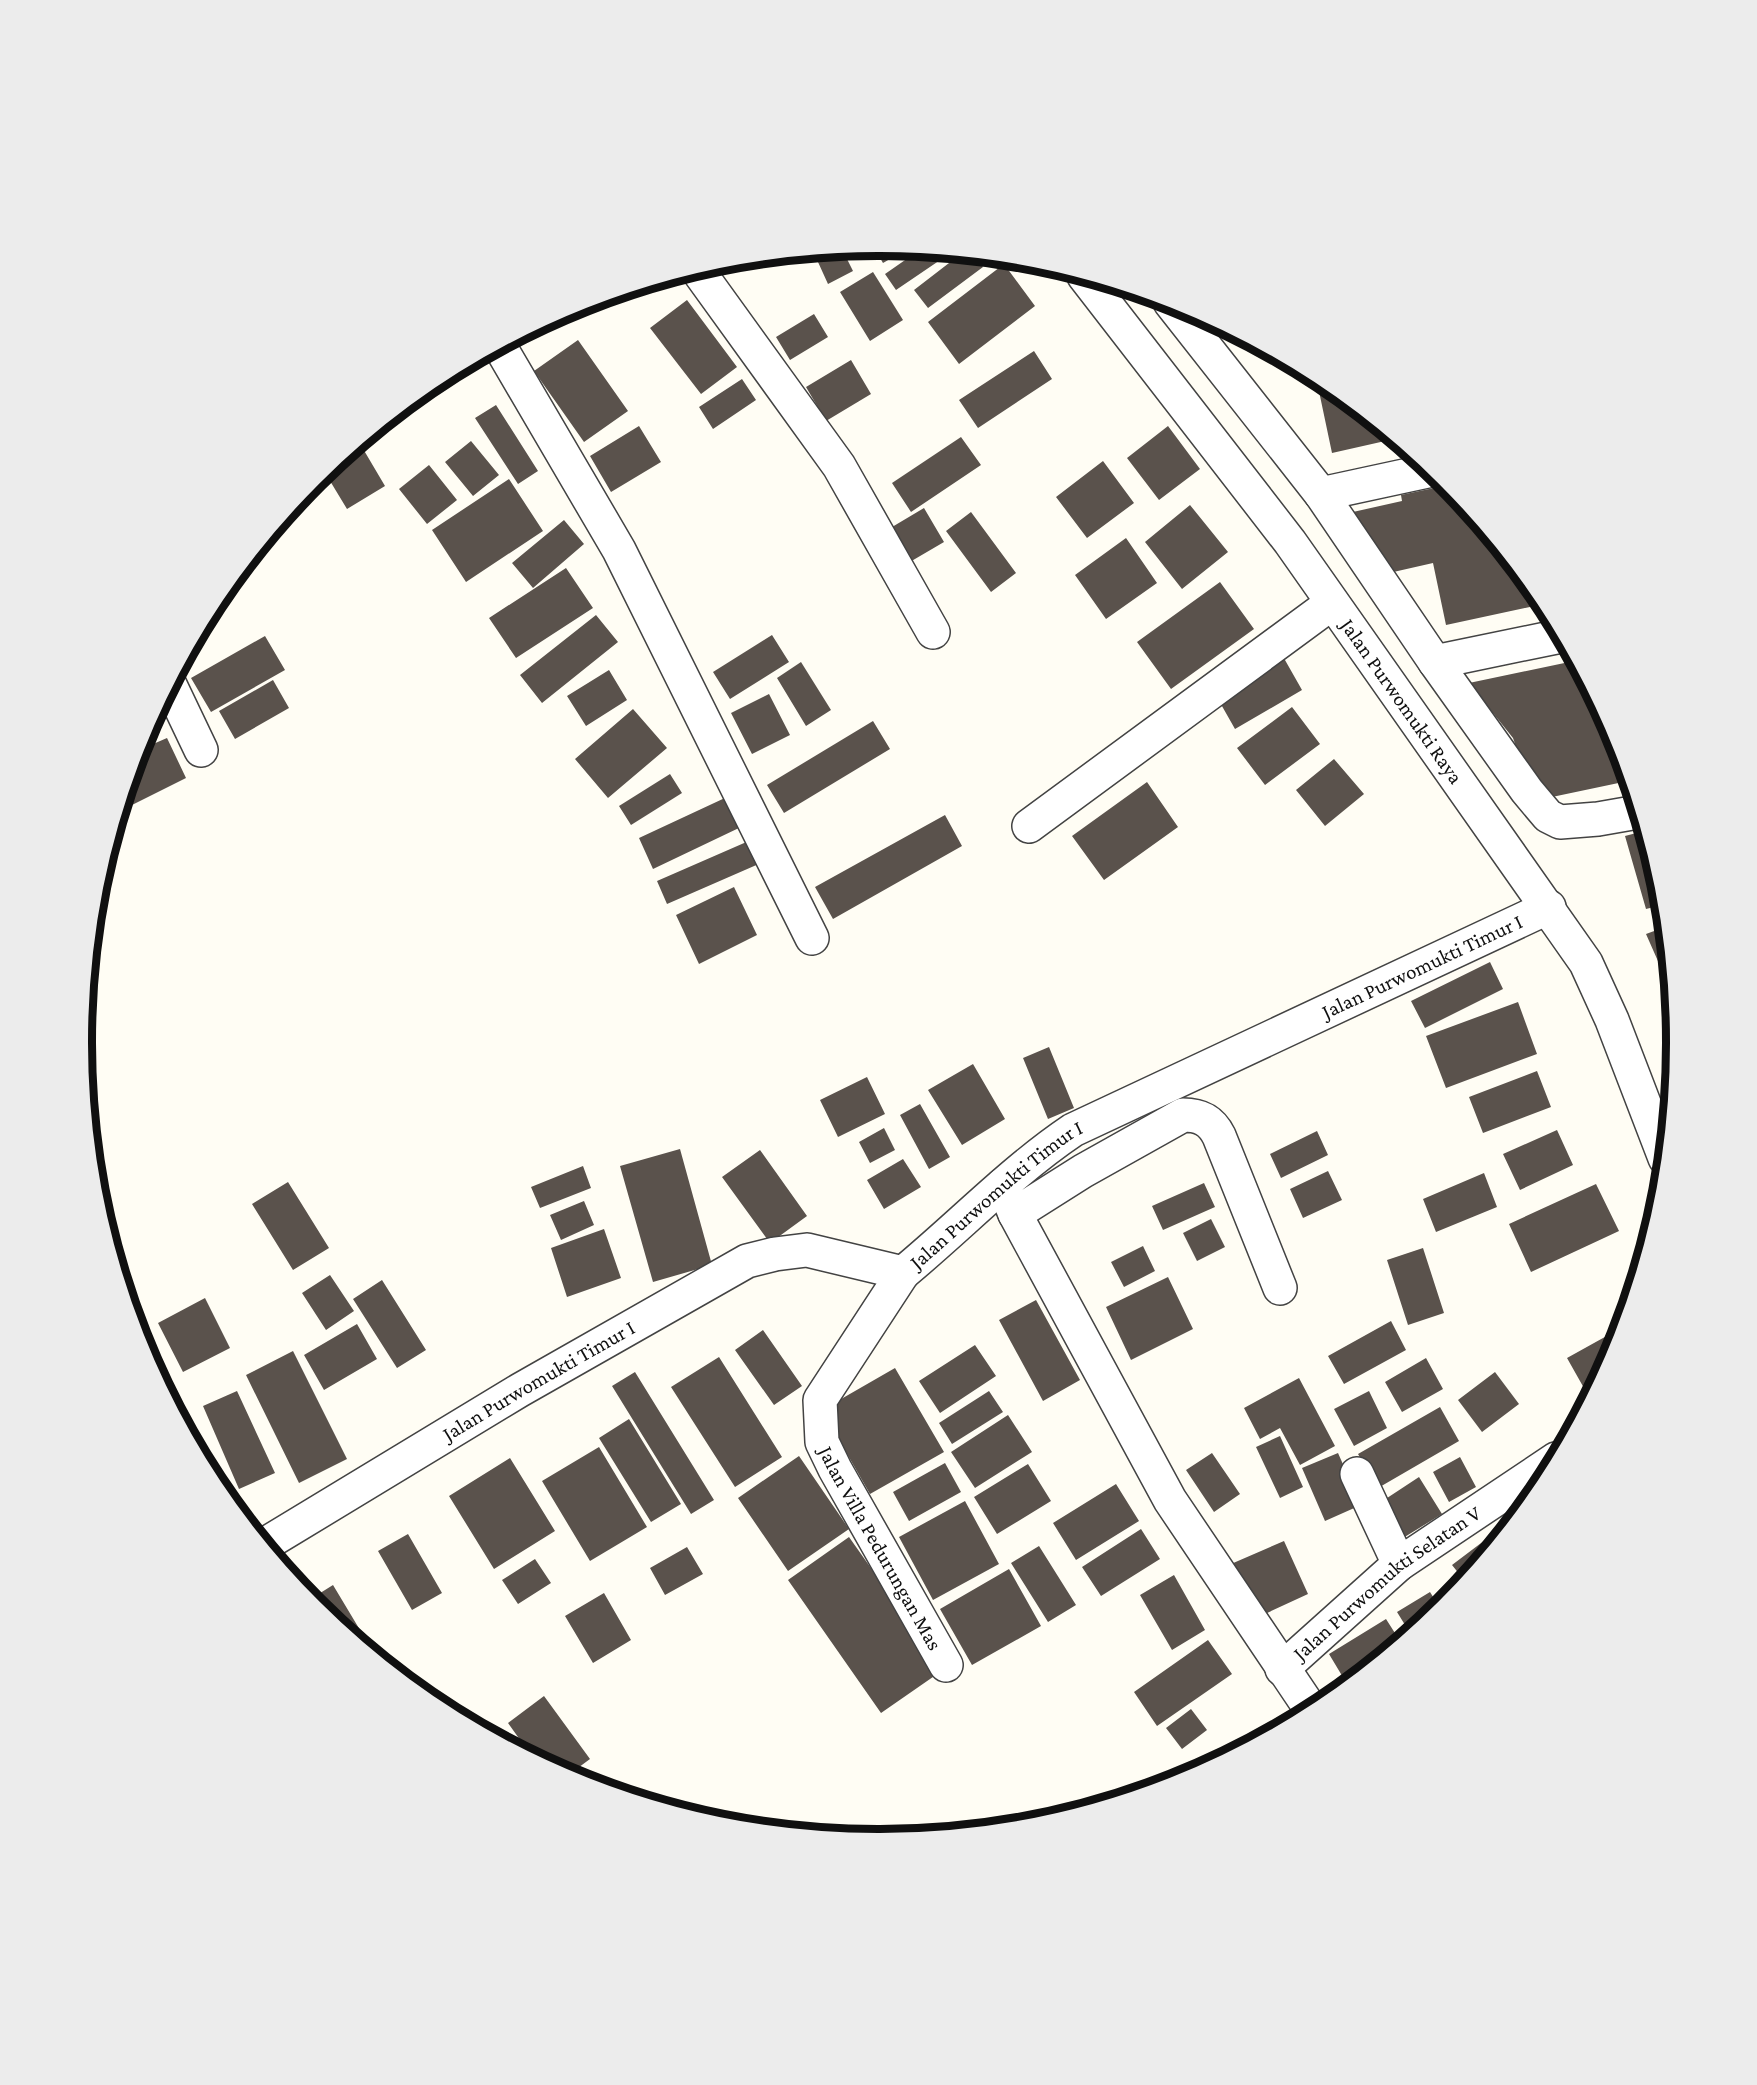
<svg xmlns="http://www.w3.org/2000/svg" width="1757" height="2085" viewBox="0 0 1757 2085" font-family="'Crimson Pro',serif">
	<style>
		.building { fill: #5a524c }
		.lines { fill: none; stroke-linecap: round; stroke-linejoin: round }
		.minor-casing { stroke: #434343; stroke-width: 36 }
		.minor { stroke: #fff; stroke-width: 33 }
		.labels { text-anchor: middle; stroke-width: 6; stroke-linejoin: round; paint-order: stroke }
		.street-label { font-size: 21px; fill: #101010; stroke: #fff }
		.rim { fill: none; stroke: #101010; stroke-width: 8 }
	</style>
	<rect width="100%" height="100%" fill="#fffdf4"/>
	<!-- building -->
	<path class="building" d="M879 245 909 248 883 263 873 246Z
		M842 249 853 271 828 284 813 251Z
		M921 249 952 252 896 290 885 274Z
		M962 253 973 254 983 267 928 308 914 290Z
		M1004 264 1035 306 959 364 928 322Z
		M873 272 903 320 870 341 840 292Z
		M687 300 737 367 701 394 650 328Z
		M814 314 828 337 790 360 776 337Z
		M578 340 628 411 584 442 534 371Z
		M1034 351 1052 379 978 428 959 400Z
		M851 360 871 394 826 421 806 387Z
		M1316 377 1322 380 1394 439 1332 453Z
		M742 379 756 400 713 429 699 407Z
		M496 405 538 471 518 484 475 418Z
		M639 426 661 462 611 492 590 456Z
		M1168 426 1200 469 1159 500 1127 458Z
		M961 437 981 465 911 512 892 483Z
		M471 441 499 475 473 496 445 462Z
		M359 442 385 486 347 509 324 471Z
		M1103 461 1134 503 1087 538 1056 497Z
		M429 465 457 500 427 524 399 489Z
		M509 479 543 531 466 582 432 530Z
		M1448 485 1542 600 1544 604 1446 625 1433 563 1389 573 1344 514 1402 501 1401 495Z
		M1190 505 1228 552 1182 589 1145 542Z
		M924 508 944 542 903 566 882 533Z
		M971 512 1016 573 991 592 946 531Z
		M564 520 584 544 533 588 512 563Z
		M1126 538 1157 583 1106 619 1075 575Z
		M566 568 593 608 516 658 489 618Z
		M1220 582 1254 629 1171 689 1137 642Z
		M596 615 618 642 542 703 520 675Z
		M772 635 789 662 730 699 713 672Z
		M265 636 285 670 211 712 191 678Z
		M1281 653 1302 690 1235 729 1214 692Z
		M1574 661 1615 738 1628 781 1552 797 1520 758 1513 738 1469 683Z
		M801 662 831 710 806 726 777 678Z
		M609 670 627 700 586 726 567 696Z
		M273 680 289 708 235 739 219 711Z
		M769 694 790 735 752 754 731 713Z
		M1292 707 1320 744 1265 785 1237 748Z
		M633 709 667 748 608 798 575 759Z
		M873 721 890 749 784 813 767 785Z
		M167 738 186 778 124 809 121 804 137 751Z
		M1334 759 1364 794 1325 826 1296 790Z
		M670 774 682 793 631 825 619 806Z
		M1147 782 1178 827 1104 880 1072 836Z
		M727 797 741 827 653 869 639 838Z
		M945 815 962 846 833 919 815 887Z
		M1644 831 1661 887 1662 905 1646 909 1625 836Z
		M751 840 761 863 667 904 657 881Z
		M734 887 757 935 699 964 676 915Z
		M1665 927 1669 975 1665 977 1646 934Z
		M1490 962 1503 989 1425 1028 1411 1001Z
		M1518 1002 1537 1054 1446 1088 1426 1036Z
		M1049 1047 1074 1108 1048 1119 1023 1058Z
		M973 1064 1005 1119 962 1145 928 1090Z
		M1537 1071 1551 1107 1483 1133 1469 1097Z
		M867 1077 885 1114 838 1137 820 1100Z
		M920 1104 950 1157 929 1169 900 1115Z
		M884 1128 895 1150 870 1163 859 1142Z
		M1557 1130 1573 1165 1520 1190 1503 1154Z
		M1317 1131 1328 1155 1281 1178 1270 1154Z
		M680 1149 712 1265 653 1282 620 1166Z
		M760 1150 807 1216 770 1243 722 1177Z
		M903 1159 921 1187 884 1209 867 1180Z
		M583 1166 591 1188 540 1208 531 1187Z
		M1328 1171 1342 1200 1303 1218 1290 1189Z
		M1484 1173 1497 1207 1436 1232 1423 1199Z
		M288 1182 329 1248 293 1270 252 1204Z
		M1204 1183 1215 1207 1163 1230 1152 1206Z
		M1596 1184 1619 1231 1531 1272 1509 1224Z
		M584 1201 594 1225 561 1240 550 1215Z
		M1211 1219 1225 1247 1197 1261 1183 1233Z
		M604 1229 621 1278 567 1297 551 1248Z
		M1143 1246 1155 1271 1124 1287 1111 1262Z
		M1423 1248 1444 1313 1408 1325 1387 1260Z
		M330 1275 354 1311 326 1330 302 1293Z
		M1168 1277 1193 1329 1131 1360 1106 1307Z
		M382 1280 426 1350 397 1368 353 1299Z
		M205 1298 230 1348 183 1372 158 1323Z
		M1036 1300 1080 1380 1043 1401 999 1320Z
		M1391 1321 1406 1350 1344 1384 1328 1356Z
		M357 1324 377 1359 324 1390 304 1355Z
		M1621 1328 1615 1348 1589 1397 1567 1358Z
		M763 1330 802 1386 774 1405 735 1350Z
		M975 1345 996 1376 940 1413 919 1381Z
		M293 1351 347 1459 299 1483 246 1375Z
		M719 1357 782 1457 735 1487 671 1387Z
		M1426 1358 1443 1389 1402 1412 1385 1382Z
		M895 1368 944 1452 870 1494 822 1410Z
		M635 1372 714 1500 691 1514 612 1386Z
		M1495 1372 1519 1404 1482 1432 1458 1400Z
		M1299 1378 1335 1446 1300 1465 1280 1428 1260 1439 1244 1408Z
		M237 1391 275 1473 239 1489 203 1406Z
		M989 1391 1003 1412 952 1444 939 1423Z
		M1369 1391 1387 1428 1354 1446 1334 1409Z
		M1440 1407 1459 1441 1378 1488 1358 1454Z
		M1008 1415 1032 1452 975 1488 951 1452Z
		M629 1419 681 1504 651 1522 599 1438Z
		M1280 1436 1303 1487 1280 1498 1256 1447Z
		M599 1447 647 1527 590 1561 542 1481Z
		M1212 1453 1240 1494 1214 1512 1186 1470Z
		M1338 1453 1361 1505 1325 1521 1302 1468Z
		M799 1456 849 1529 788 1571 738 1498Z
		M1460 1457 1476 1487 1449 1502 1433 1472Z
		M510 1458 555 1531 494 1569 449 1496Z
		M945 1463 961 1492 909 1521 893 1492Z
		M1028 1464 1051 1501 997 1534 974 1497Z
		M1419 1477 1442 1514 1403 1538 1381 1502Z
		M1116 1484 1139 1521 1076 1560 1053 1523Z
		M965 1501 999 1564 933 1600 899 1537Z
		M1524 1507 1508 1526 1504 1518Z
		M1141 1529 1160 1559 1101 1596 1082 1567Z
		M408 1534 442 1593 412 1610 378 1551Z
		M1493 1534 1497 1539 1464 1580 1452 1565Z
		M849 1537 943 1670 881 1713 788 1580Z
		M1284 1541 1308 1594 1254 1619 1231 1564Z
		M1039 1546 1076 1605 1048 1622 1011 1563Z
		M687 1547 703 1574 665 1595 650 1568Z
		M535 1559 551 1583 518 1604 502 1580Z
		M1009 1569 1041 1626 972 1665 940 1609Z
		M1174 1575 1205 1630 1172 1650 1140 1595Z
		M333 1585 375 1655V1656L309 1600Z
		M1430 1592 1440 1608 1410 1633 1397 1612Z
		M604 1593 631 1640 593 1663 565 1616Z
		M1386 1619 1400 1641 1347 1684 1329 1654Z
		M1208 1640 1232 1674 1157 1726 1134 1692Z
		M544 1696 590 1759 567 1776 533 1758 508 1723Z
		M1191 1709 1207 1730 1182 1749 1166 1728Z"/>
	<g class="lines">
		<defs>
			<g id="minor">
				<path d="M696 268 839 466 933 632"/>
				<path id="s1" d="M1084 276 1290 542 1586 963 1612 1020 1665 1158"/>
				<path d="M1170 302 1321 494 1435 662 1527 791 1548 816 1560 822 1598 819 1638 812"/>
				<path d="M499 345 619 550 812 938"/>
				<path d="M1321 494 1432 470"/>
				<path d="M1435 662 1561 636"/>
				<path d="M170 685 201 750"/>
				<path d="M1029 826 1332 603"/>
				<path d="M1003 1185 1015 1214 1170 1500 1312 1711"/>
				<path d="M1015 1214 1083 1171 1183 1115C1200 1115 1211 1120 1219 1136L1280 1288"/>
				<path id="s2" d="M903 1273 820 1400 822 1442 835 1469 946 1665"/>
				<path d="M1357 1474 1399 1564"/>
				<path id="s3" d="M264 1545 520 1390 747 1261 775 1254 807 1250 903 1273C960 1226 1012 1171 1073 1130L1549 907"/>
				<path id="s4" d="M1282 1669 1399 1564 1556 1459"/>
			</g>
		</defs>
		<!-- minor casing -->
		<use href="#minor" class="minor-casing"/>
		<!-- minor -->
		<use href="#minor" class="minor"/>
	</g>
	<g class="labels">
		<!-- street labels -->
		<g class="street-label">
			<text dy="7" stroke="none"><textPath href="#s1" startOffset="531">Jalan Purwomukti Raya</textPath></text>
			<text dy="7" stroke="none"><textPath href="#s3" startOffset="1328">Jalan Purwomukti Timur I</textPath></text>
			<text dy="7" stroke="none"><textPath href="#s3" startOffset="842">Jalan Purwomukti Timur I</textPath></text>
			<text dy="7" stroke="none"><textPath href="#s3" startOffset="320">Jalan Purwomukti Timur I</textPath></text>
			<text dy="7" stroke="none"><textPath href="#s2" startOffset="315">Jalan Villa Pedurungan Mas</textPath></text>
			<text dy="7" stroke="none"><textPath href="#s4" startOffset="136">Jalan Purwomukti Selatan V</textPath></text>
		</g>
	</g>
	<!-- crop -->
	<path d="M0 0H1757V2085H0ZM878 256H880A786 786 0 0 1 1666 1042V1043A786 786 0 0 1 880 1829H878A786 786 0 0 1 92 1043V1042A786 786 0 0 1 878 256Z" fill="#ececec" fill-rule="evenodd"/>
	<path class="rim" d="M878 256H880A786 786 0 0 1 1666 1042V1043A786 786 0 0 1 880 1829H878A786 786 0 0 1 92 1043V1042A786 786 0 0 1 878 256Z"/>
</svg>
